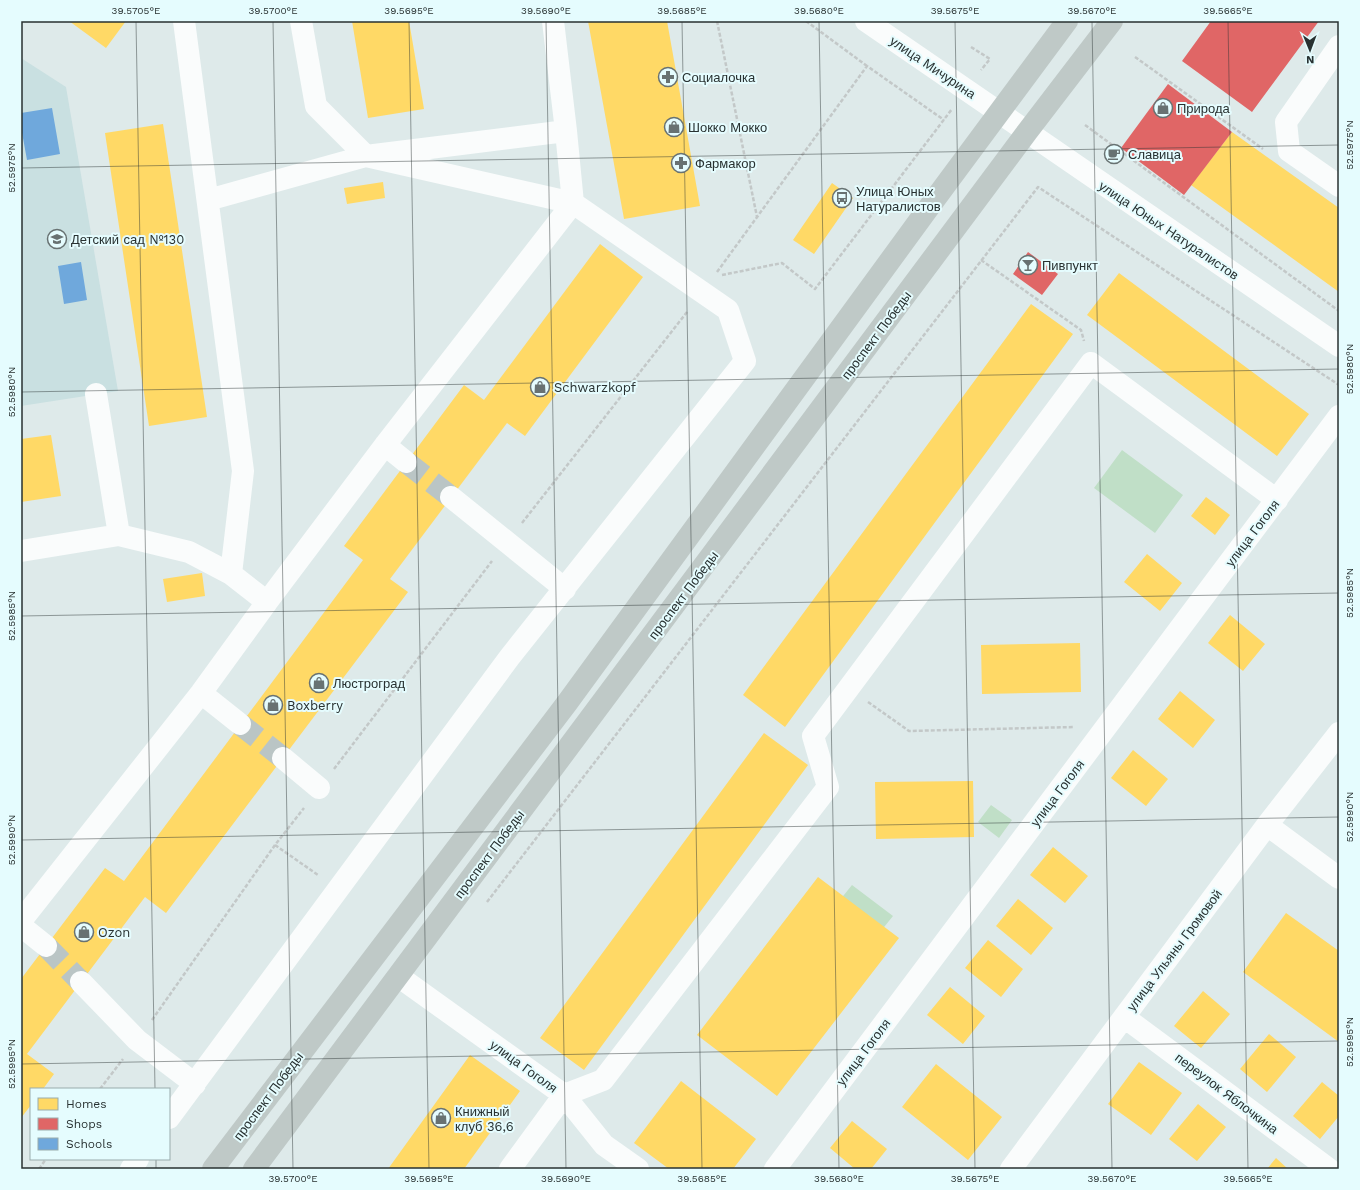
<svg xmlns="http://www.w3.org/2000/svg" width="1360" height="1190" viewBox="0 0 1360 1190" font-family="'Work Sans',sans-serif">
	<style>
		.built { fill: #c9e0e1 }
		.green { fill: #c0dfc7 }
		.homes { fill: #ffd966 }
		.shops { fill: #e06666 }
		.schools { fill: #6fa8dc }
		.lines { fill: none; stroke-linecap: round; stroke-linejoin: round }
		.minor-tunnel { stroke: #bac5c5; stroke-width: 22; stroke-dasharray: 22 11; stroke-linecap: butt }
		.path { stroke: #c3c8c8; stroke-width: 2.5; stroke-dasharray: 4 2; stroke-linecap: butt }
		.minor { stroke: #fafcfc; stroke-width: 22 }
		.major { stroke: #bfc9c7; stroke-width: 22 }
		.ticks { fill: none; stroke: #283131; stroke-width: 1; stroke-opacity: 0.45 }
		.labels { text-anchor: middle; stroke-width: 4; stroke-linejoin: round; paint-order: stroke }
		.street-label { font-size: 13px; fill: #283131; stroke: #e5fcfe }
		.poi-label { font-size: 13px; fill: #283131; stroke: #e5fcfe; text-anchor: start }
		.neatline { fill: none; stroke: #283131; stroke-width: 1.5 }
		.ticks-label { font-size: 10px; text-anchor: middle; fill: #283131 }
	</style>
	<rect width="100%" height="100%" fill="#deeaea"/>
	<!-- built -->
	<path class="built" d="M21 58 66 87 118 391 21 406Z"/>
	<!-- green -->
	<path class="green" d="M1122 450 1183 495 1155 533 1094 488Z
		M991 805 1012 820 999 838 978 822Z
		M852 885 893 916 872 942 831 911Z"/>
	<!-- homes -->
	<path class="homes" d="M69 21H126L106 48Z
		M352 21H409L424 109 368 118Z
		M588 21H667L700 206 624 219Z
		M163 124 207 417 149 426 105 133Z
		M1232 132 1339 208V292L1191 185Z
		M383 182 385 198 347 204 344 188Z
		M832 183 853 198 814 254 793 240Z
		M600 244 643 277 525 436 507 423 390 579 408 592 166 913 145 897 27 1054 54 1074 43 1089H31V1105L21 1118V979L105 868 124 881 363 560 344 546 464 385 484 400Z
		M1119 273 1309 414 1277 456 1087 315Z
		M1031 304 1073 334 785 727 743 695Z
		M51 435 61 496 21 502V439Z
		M1206 497 1230 515 1215 535 1191 516Z
		M1147 554 1182 583 1160 611 1124 582Z
		M202 573 205 596 167 602 163 579Z
		M1230 615 1265 644 1243 671 1208 643Z
		M1080 643 1081 692 982 694 981 645Z
		M1180 691 1215 720 1193 748 1158 719Z
		M764 733 808 765 584 1070 540 1038Z
		M1133 750 1168 779 1146 806 1111 778Z
		M973 781 974 837 876 839 875 782Z
		M1053 847 1088 876 1065 903 1030 875Z
		M818 877 899 938 777 1096 697 1035Z
		M1018 899 1053 928 1031 955 996 926Z
		M1286 913 1339 951V1042L1243 972Z
		M988 940 1023 969 1001 997 965 968Z
		M950 987 985 1016 963 1044 927 1015Z
		M1203 991 1230 1014 1201 1048 1174 1026Z
		M1269 1034 1296 1057 1267 1092 1240 1069Z
		M470 1055 520 1091 464 1169H388Z
		M1139 1062 1182 1093 1151 1135 1108 1104Z
		M936 1064 1002 1117 968 1160 902 1107Z
		M681 1081 756 1139 733 1169H669L634 1143Z
		M1322 1082 1339 1096V1116L1320 1139 1293 1116Z
		M1198 1104 1226 1127 1197 1161 1169 1139Z
		M852 1121 887 1149 871 1169H855L830 1148Z
		M1276 1158 1288 1169H1267Z"/>
	<!-- shops -->
	<path class="shops" d="M1211 21H1319L1252 112 1182 61Z
		M1168 84 1232 132 1184 195 1121 148Z
		M1028 252 1058 274 1042 295 1013 274Z"/>
	<!-- schools -->
	<path class="schools" d="M52 108 60 154 27 160 21 127V113Z
		M81 262 87 300 64 304 58 266Z"/>
	<g class="lines">
		<!-- minor-tunnel -->
		<path class="minor-tunnel" d="M406 462 451 497
			M240 724 283 758
			M46 946 81 982"/>
		<!-- path -->
		<path class="path" d="M717 21 757 217
			M806 21 867 66
			M971 47 990 59 981 70
			M1135 57 1263 149
			M1085 125 1339 311
			M981 260 1081 330 1084 341
			M717 272 867 66 944 120
			M722 275 782 263 815 289 952 109
			M522 523 687 312
			M868 702 909 731 1074 727
			M334 769 492 561
			M275 845 318 875
			M487 902 1038 187 1339 385
			M152 1020 275 845 304 808
			M100 1089 123 1059
			M39 1169 46 1159"/>
		<!-- minor -->
		<path class="minor" d="M184 21 243 471 231 574
			M866 21 1339 346
			M1339 46 1286 122 1289 151 1339 186
			M208 200 366 156 566 131 553 21
			M96 394 119 535
			M385 445 406 462
			M451 497 565 589
			M21 551 119 535 189 552 231 574 267 602 201 693 21 921
			M267 602 385 445 573 203 566 131
			M201 693 240 724
			M283 758 319 788
			M1267 825 1339 878
			M21 926 46 946
			M398 976 564 1095 604 1145 638 1169
			M81 982 137 1040 195 1084
			M1124 1017 1329 1169
			M169 1118 509 658 745 361 728 310 573 203 366 156 316 106 301 21
			M131 1169 138 1159
			M510 1169 564 1095 603 1080 828 787 813 736 1091 363 1277 500
			M775 1169 1339 416
			M1011 1169 1267 825 1339 733"/>
		<!-- major -->
		<path class="major" d="M213 1169 567 703 935 199 1067 21
			M254 1169 1027 132 1112 21"/>
	</g>
	<!-- ticks -->
	<path class="ticks" d="M136 21 155 1089M273 21 293 1169M409 21 429 1169M546 21 566 1169M682 21 702 1169M819 21 839 1169M955 21 975 1169M1092 21 1112 1169M1228 21 1248 1169M21 168 1339 145M21 392 1339 369M21 616 1339 593M21 840 1339 817M21 1064 1339 1041M156 1159V1169"/>
	<!-- icons -->
	<defs>
		<symbol id="pharmacy-ring" viewBox="-11 -11 22 22"><circle r="9.5" fill="#e5fcfe" stroke="#687272" stroke-width="1.5"/><path d="M-2-6h4v4h4v4h-4v4h-4v-4h-4v-4h4Z" fill="#687272"/></symbol>
		<symbol id="shop-ring" viewBox="-11 -11 22 22"><circle r="9.5" fill="#e5fcfe" stroke="#687272" stroke-width="1.5"/><path d="M-5-2.5h2.3a2.7 3.5 0 0 1 5.4 0H5L5.5 6h-11ZM-1.5-2.5h3a1.5 2.3 0 0 0-3 0Z" fill="#687272"/></symbol>
		<symbol id="cafe-ring" viewBox="-11 -11 22 22"><circle r="9.5" fill="#e5fcfe" stroke="#687272" stroke-width="1.5"/><path d="M-5.5-4.5H6V0H3Q3 3.5 0 3.5H-2.5Q-5.5 3.5-5.5 0ZM3-3.2v2h1.7v-2ZM-6 4.5H4V6H-6Z" fill="#687272"/></symbol>
		<symbol id="bus-ring" viewBox="-11 -11 22 22"><circle r="9.5" fill="#e5fcfe" stroke="#687272" stroke-width="1.5"/><path d="M-5-6H5V4H4V6H2V4H-2V6H-4V4H-5ZM-3.5-4V0h7V-4ZM-3.5 1.2v1.5H-2V1.2ZM2 1.2v1.5H3.5V1.2Z" fill="#687272"/></symbol>
		<symbol id="school-ring" viewBox="-11 -11 22 22"><circle r="9.5" fill="#e5fcfe" stroke="#687272" stroke-width="1.5"/><path d="M0-5L7-2L0 1L-7-2ZM-4 1L0 2.5L4 1V4Q0 6-4 4Z" fill="#687272"/></symbol>
		<symbol id="bar-ring" viewBox="-11 -11 22 22"><circle r="9.5" fill="#e5fcfe" stroke="#687272" stroke-width="1.5"/><path d="M-6-5H6L.8 .8V4.5H3.5V6h-7V4.5H-.8V.8Z" fill="#687272"/></symbol>
	</defs>
	<g fill-rule="evenodd">
		<use href="#pharmacy-ring" x="657" y="66" width="22" height="22"/>
		<use href="#shop-ring" x="1152" y="97" width="22" height="22"/>
		<use href="#shop-ring" x="663" y="116" width="22" height="22"/>
		<use href="#cafe-ring" x="1103" y="143" width="22" height="22"/>
		<use href="#pharmacy-ring" x="670" y="152" width="22" height="22"/>
		<use href="#bus-ring" x="831" y="187" width="22" height="22"/>
		<use href="#school-ring" x="46" y="228" width="22" height="22"/>
		<use href="#bar-ring" x="1017" y="254" width="22" height="22"/>
		<use href="#shop-ring" x="529" y="376" width="22" height="22"/>
		<use href="#shop-ring" x="308" y="672" width="22" height="22"/>
		<use href="#shop-ring" x="262" y="694" width="22" height="22"/>
		<use href="#shop-ring" x="73" y="921" width="22" height="22"/>
		<use href="#shop-ring" x="430" y="1107" width="22" height="22"/>
	</g>
	<g class="labels">
		<!-- street labels -->
		<g class="street-label">
			<text transform="translate(933 67) rotate(34)" y="5">улица Мичурина</text>
			<text transform="translate(1169 230) rotate(34)" y="5">улица Юных Натуралистов</text>
			<text transform="translate(876 335) rotate(-53)" y="5">проспект Победы</text>
			<text transform="translate(1252 533) rotate(-53)" y="5">улица Гоголя</text>
			<text transform="translate(683 595) rotate(-53)" y="5">проспект Победы</text>
			<text transform="translate(1057 793) rotate(-53)" y="5">улица Гоголя</text>
			<text transform="translate(489 854) rotate(-53)" y="5">проспект Победы</text>
			<text transform="translate(1174 950) rotate(-53)" y="5">улица Ульяны Громовой</text>
			<text transform="translate(863 1052) rotate(-53)" y="5">улица Гоголя</text>
			<text transform="translate(524 1066) rotate(36)" y="5">улица Гоголя</text>
			<text transform="translate(1227 1093) rotate(37)" y="5">переулок Яблочкина</text>
			<text transform="translate(268 1096) rotate(-53)" y="5">проспект Победы</text>
		</g>
		<!-- poi labels -->
		<g class="poi-label">
			<text x="682" y="82">Социалочка</text>
			<text x="1177" y="113">Природа</text>
			<text x="688" y="132">Шокко Мокко</text>
			<text x="1128" y="159">Славица</text>
			<text x="695" y="168">Фармакор</text>
			<text x="856" y="196">Улица Юных<tspan x="856" dy="15">Натуралистов</tspan></text>
			<text x="71" y="244">Детский сад №130</text>
			<text x="1042" y="270">Пивпункт</text>
			<text x="554" y="392">Schwarzkopf</text>
			<text x="333" y="688">Люстроград</text>
			<text x="287" y="710">Boxberry</text>
			<text x="98" y="937">Ozon</text>
			<text x="455" y="1116">Книжный<tspan x="455" dy="15">клуб 36,6</tspan></text>
		</g>
	</g>
	<!-- border -->
	<rect width="1360" height="1190" fill="none" stroke="#e5fcfe" stroke-width="44"/>
	<!-- legend -->
	<rect x="30" y="1088" width="140" height="72" fill="#e5fcfe" stroke="#99abac"/>
	<rect x="38" y="1098" width="20" height="12" fill="#ffd966" stroke="#99abac"/>
	<text x="66" y="1108" font-size="12" fill="#283131">Homes</text>
	<rect x="38" y="1118" width="20" height="12" fill="#e06666" stroke="#99abac"/>
	<text x="66" y="1128" font-size="12" fill="#283131">Shops</text>
	<rect x="38" y="1138" width="20" height="12" fill="#6fa8dc" stroke="#99abac"/>
	<text x="66" y="1148" font-size="12" fill="#283131">Schools</text>
	<!-- north arrow -->
	<g transform="translate(1310 50) rotate(179)" stroke="#e5fcfe" stroke-width="3" paint-order="stroke">
	<path d="M0-3L7 15L0 10L-7 15Z" fill="#283131"/>
	<text y="-6" font-size="11" font-weight="bold" text-anchor="middle" fill="#283131">N</text>
	</g>
	<rect x="22" y="22" width="1316" height="1146" class="neatline"/>
	<g class="ticks-label">
		<text x="136" y="14">39.5705°E</text>
		<text x="273" y="14">39.5700°E</text>
		<text x="409" y="14">39.5695°E</text>
		<text x="546" y="14">39.5690°E</text>
		<text x="682" y="14">39.5685°E</text>
		<text x="819" y="14">39.5680°E</text>
		<text x="955" y="14">39.5675°E</text>
		<text x="1092" y="14">39.5670°E</text>
		<text x="1228" y="14">39.5665°E</text>
		<text transform="translate(1349 145) rotate(-90)" y="4">52.5975°N</text>
		<text transform="translate(11 168) rotate(-90)" y="4">52.5975°N</text>
		<text transform="translate(1349 369) rotate(-90)" y="4">52.5980°N</text>
		<text transform="translate(11 392) rotate(-90)" y="4">52.5980°N</text>
		<text transform="translate(1349 593) rotate(-90)" y="4">52.5985°N</text>
		<text transform="translate(11 616) rotate(-90)" y="4">52.5985°N</text>
		<text transform="translate(1349 817) rotate(-90)" y="4">52.5990°N</text>
		<text transform="translate(11 840) rotate(-90)" y="4">52.5990°N</text>
		<text transform="translate(1349 1042) rotate(-90)" y="4">52.5995°N</text>
		<text transform="translate(11 1064) rotate(-90)" y="4">52.5995°N</text>
		<text x="293" y="1182">39.5700°E</text>
		<text x="429" y="1182">39.5695°E</text>
		<text x="566" y="1182">39.5690°E</text>
		<text x="702" y="1182">39.5685°E</text>
		<text x="839" y="1182">39.5680°E</text>
		<text x="975" y="1182">39.5675°E</text>
		<text x="1112" y="1182">39.5670°E</text>
		<text x="1248" y="1182">39.5665°E</text>
	</g>
</svg>
